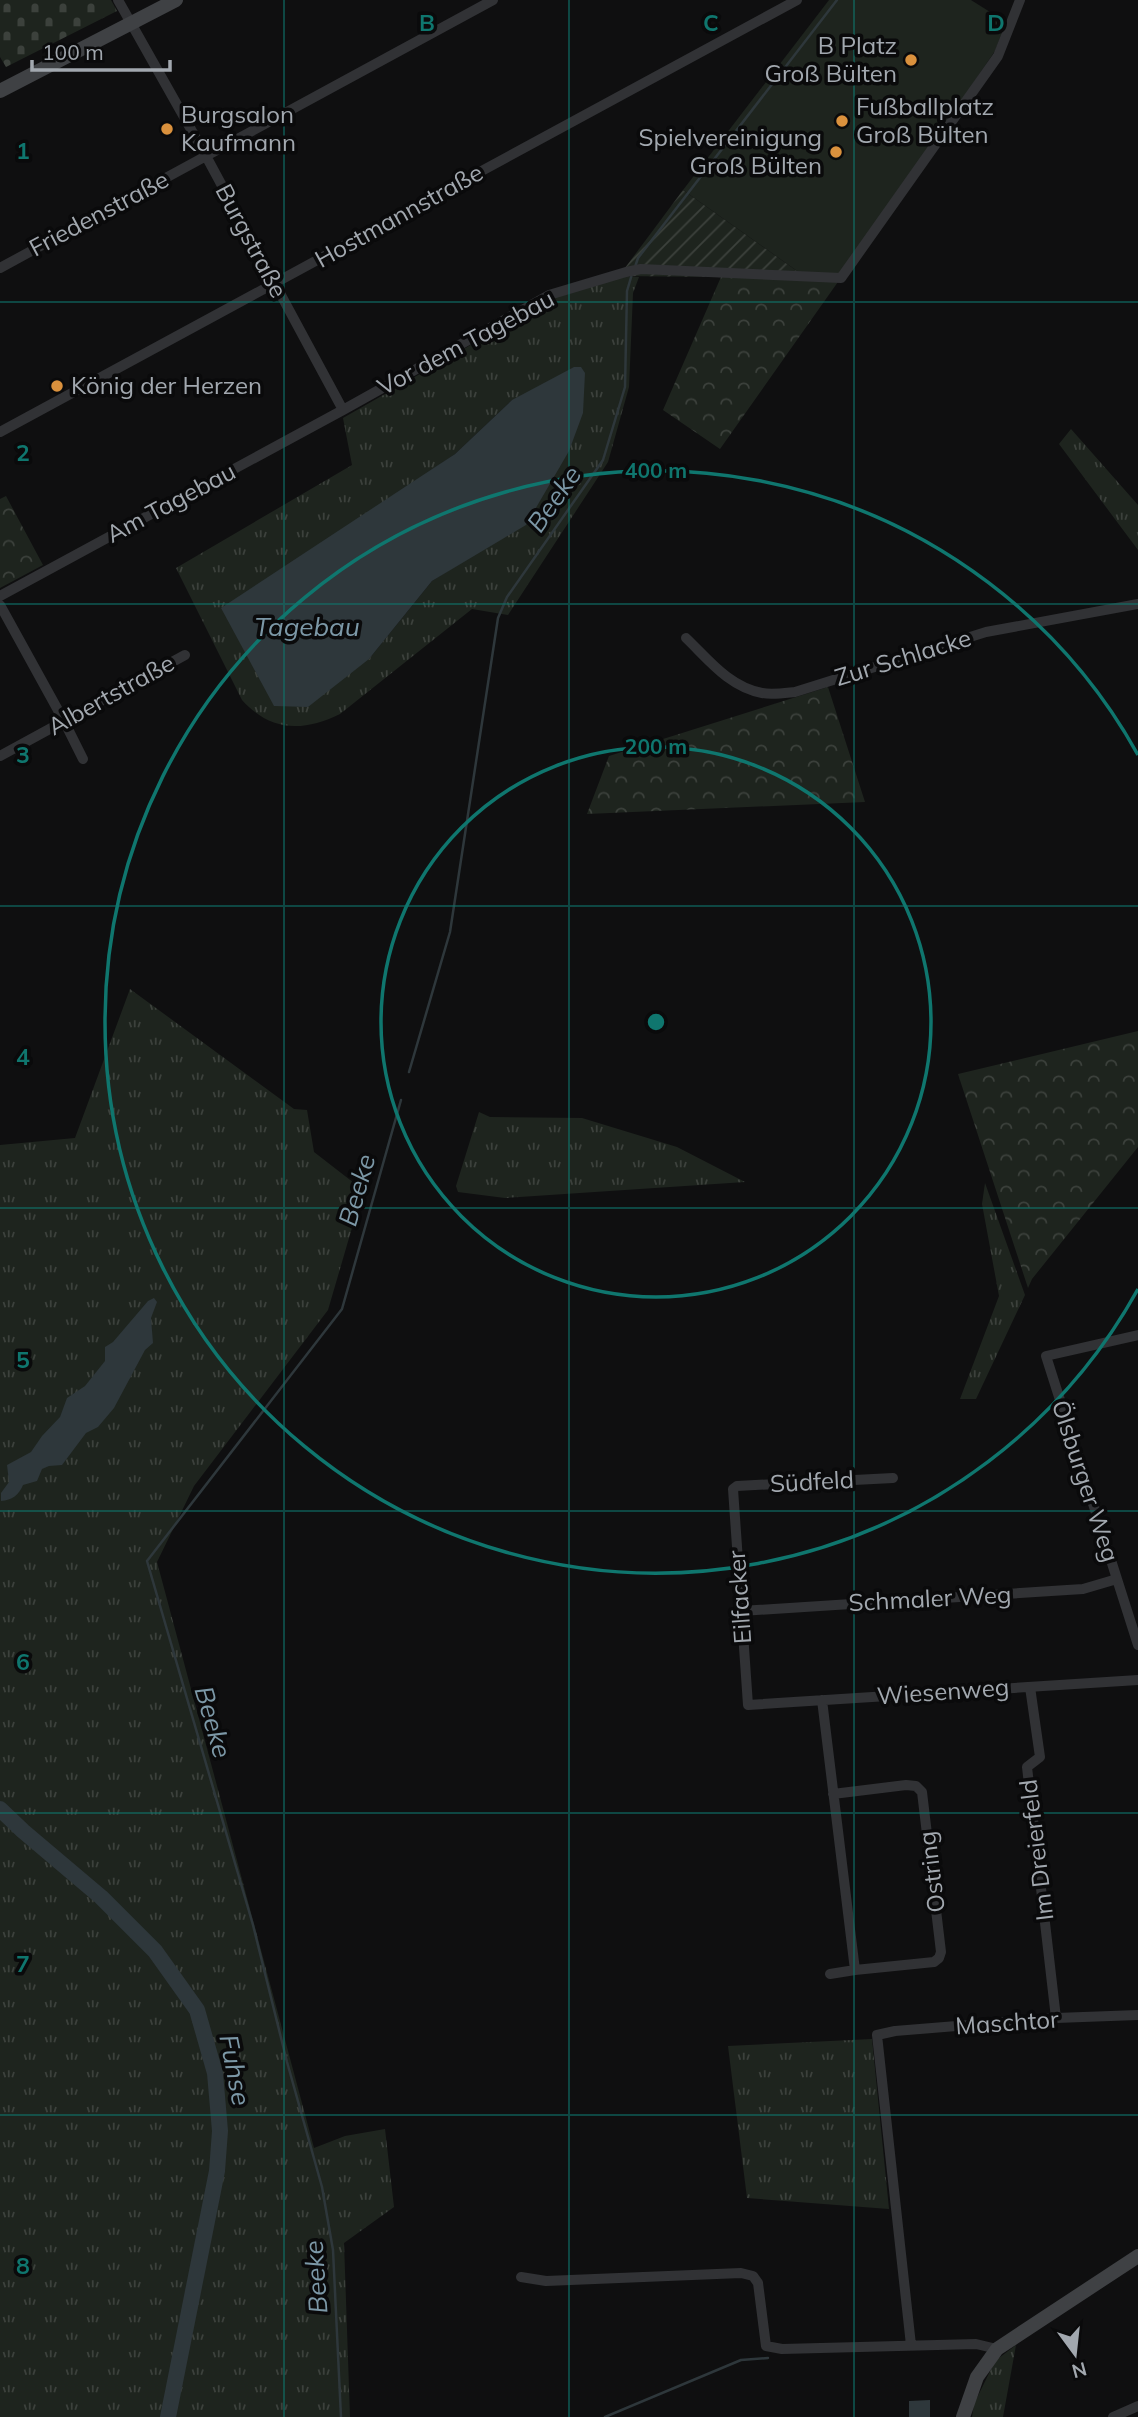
<svg xmlns="http://www.w3.org/2000/svg" width="1138" height="2417" viewBox="0 0 1138 2417" font-family="Mulish,sans-serif">
	<style>
		.grass { fill: url(#grass-tufts); fill-rule: evenodd }
		.forest { fill: url(#forest-crowns) }
		.cemetery { fill: url(#cemetery-stones) }
		.garden { fill: url(#garden-furrows) }
		.pitch { fill: #1e241e }
		.water { fill: #2e373b }
		.lines { fill: none; stroke-linecap: round; stroke-linejoin: round }
		.stream { stroke: #2e373b; stroke-width: 2.5 }
		.river { stroke: #2e373b; stroke-width: 16 }
		.street { stroke: #313235; stroke-width: 10 }
		.secondary { stroke: #3f4144; stroke-width: 14 }
		.grid { fill: none; stroke: #0f766e; stroke-width: 2; stroke-opacity: 0.55 }
		.ring { fill: none; stroke: #0f766e; stroke-width: 3.5 }
		.poi-dot { fill: #da913d; stroke: #0a0a0b; stroke-width: 2.5 }
		.labels { text-anchor: middle; stroke-width: 7; stroke-linejoin: round; paint-order: stroke }
		.poi-label { font-size: 24px; fill: #a2a8af; stroke: #0a0a0b; text-anchor: start }
		.street-label { font-size: 24px; fill: #a2a8af; stroke: #0a0a0b }
		.water-label { font-size: 26px; font-style: italic; fill: #7c98a7; stroke: #0a0a0b }
		.grid-label { font-size: 23px; text-anchor: middle; font-weight: bold; fill: #0f766e; stroke: #0a0a0b; stroke-width: 7; stroke-linejoin: round; paint-order: stroke }
		.centre { fill: #0f766e; stroke: #0a0a0b; stroke-width: 3.5 }
		.ring-label { font-size: 21px; text-anchor: middle; font-weight: bold; fill: #0f766e; stroke: #0a0a0b; stroke-width: 7; stroke-linejoin: round; paint-order: stroke }
	</style>
	<defs>
		<pattern id="grass-tufts" width="24" height="20" patternUnits="userSpaceOnUse" patternTransform="scale(1.75)"><rect width="24" height="20" fill="#1e241e"/><path d="M3 7l-1-3M5 7V3M7 7l1-3M15 17l-1-3M17 17v-4M19 17l1-3" fill="none" stroke="#3c413c"/></pattern>
		<pattern id="forest-crowns" width="20" height="18" patternUnits="userSpaceOnUse" patternTransform="scale(1.75)"><rect width="20" height="18" fill="#1e241e"/><path d="M2 6a3 3 0 1 1 6 0M12 15a3 3 0 1 1 6 0" fill="none" stroke="#3c413c"/></pattern>
		<pattern id="cemetery-stones" width="16" height="16" patternUnits="userSpaceOnUse" patternTransform="scale(1.75)"><rect width="16" height="16" fill="#1e241e"/><path d="M2 7V4a2 2 0 0 1 4 0v3zM10 15v-3a2 2 0 0 1 4 0v3z" fill="#3c413c"/></pattern>
		<pattern id="garden-furrows" width="10" height="10" patternUnits="userSpaceOnUse" patternTransform="scale(1.75)"><rect width="10" height="10" fill="#1e241e"/><path d="M-1 1l2-2M0 10L10 0M9 11l2-2" fill="none" stroke="#3c413c"/></pattern>
	</defs>
	<rect width="100%" height="100%" fill="#0f0f10"/>
	<!-- grass -->
	<path class="grass" d="M619 276 639 277 633 293 629 387 608 462 508 615 472 609 340 714C303 732 271 732 242 700L176 568 352 465 343 418 551 299ZM512 400 477 553 432 581 369 659 397 494 455 454Z
		M1071 429 1138 505V550L1059 444Z
		M130 989 294 1109 307 1110 314 1152 363 1190 328 1310 194 1486 157 1562 314 2148 345 2136 385 2129 394 2207 344 2243 350 2417H0V1145L75 1138Z
		M479 1112 490 1117 582 1118 677 1147 745 1182 505 1198 458 1192 456 1186Z
		M985 1183 1025 1295 976 1399H960L999 1296 982 1204Z
		M872 2039 889 2209 747 2198 728 2046Z
		M1016 2345 1003 2417H972L974 2404 995 2361Z"/>
	<!-- forest -->
	<path class="forest" d="M721 277 840 279 720 449 663 410Z
		M6 496 43 565 0 588V499Z
		M828 687 865 802 587 814 609 756Z
		M1138 1031V1147L1032 1279 1028 1288 958 1074Z"/>
	<!-- cemetery -->
	<path class="cemetery" d="M0 0H111L117 11 6 67 0 57Z"/>
	<!-- garden -->
	<path class="garden" d="M683 190 807 278 619 276Z"/>
	<!-- pitch -->
	<path class="pitch" d="M829 0H971L1006 22 995 51 840 279 807 278 683 190Z"/>
	<!-- water -->
	<path class="water" d="M574 367H581L585 373 583 413 569 451 526 525 432 581 369 659 308 707 274 706 221 608 455 454 512 400Z
		M154 1298 157 1302 151 1318 153 1343 145 1350 114 1408 98 1427 86 1433 62 1465 49 1466 42 1469 37 1481 23 1485C19 1495 12 1500 1 1501V1493L9 1482 7 1465 31 1452 42 1436 60 1417 67 1398 85 1386 105 1361V1347L113 1342 148 1301Z
		M930 2400V2417H909V2401Z"/>
	<g class="lines">
		<!-- stream -->
		<path class="stream" d="M635 267 638 258 837 0
			M409 1072 450 932 498 618 507 597 603 460 625 387 627 291 632 274
			M341 2417 333 2250 322 2187 287 2062 253 1925 147 1561 342 1309 401 1100
			M605 2417 741 2360 768 2358"/>
		<!-- river -->
		<path class="river" d="M0 1809 23 1831 101 1897 155 1951 197 2010 215 2073 220 2131 217 2171 168 2417"/>
		<!-- street -->
		<path class="street" d="M118 0 206 156 343 410
			M0 268 493 0
			M0 432 797 0
			M0 596 343 410 549 295 626 272 641 269 841 278 998 56 1020 0
			M0 605 64 721 83 759
			M686 638C708 659 729 687 762 693 772 695 785 693 795 692L986 632 1138 604
			M0 756 185 655
			M1138 1335 1046 1356 1138 1645
			M893 1478 737 1486 733 1489 748 1705 1138 1680
			M741 1611 1083 1589 1117 1579
			M1030 1687 1040 1757 1027 1767 1056 2018
			M822 1700 855 1970 934 1962 939 1958 941 1952 922 1792 916 1786 906 1785 833 1794
			M830 1974 855 1970
			M521 2277 546 2281 741 2273 753 2276 758 2283 766 2346 782 2349 976 2344 997 2349
			M911 2345 877 2035 895 2031 1056 2018 1138 2015
			M1113 2417 1138 2406"/>
		<!-- secondary -->
		<path class="secondary" d="M0 91 176 0
			M963 2417 977 2377 997 2349 1138 2256"/>
	</g>
	<!-- grid -->
	<path class="grid" d="M284 0V2417M569 0V2417M854 0V2417M0 302H1138M0 604H1138M0 906H1138M0 1208H1138M0 1511H1138M0 1813H1138M0 2115H1138"/>
	<!-- distance rings -->
	<g class="ring">
		<circle cx="656" cy="1022" r="275"/>
		<path d="M1138 1289A551 551 0 1 1 1138 755"/>
	</g>
	<!-- markers -->
	<g class="poi-dot">
		<circle cx="911" cy="60" r="7"/>
		<circle cx="842" cy="121" r="7"/>
		<circle cx="167" cy="129" r="7"/>
		<circle cx="836" cy="152" r="7"/>
		<circle cx="57" cy="386" r="7"/>
	</g>
	<g class="labels">
		<!-- poi labels -->
		<g class="poi-label">
			<text x="897" y="54" text-anchor="end">B Platz<tspan x="897" dy="28">Groß Bülten</tspan></text>
			<text x="856" y="115">Fußballplatz<tspan x="856" dy="28">Groß Bülten</tspan></text>
			<text x="181" y="123">Burgsalon<tspan x="181" dy="28">Kaufmann</tspan></text>
			<text x="822" y="146" text-anchor="end">Spielvereinigung<tspan x="822" dy="28">Groß Bülten</tspan></text>
			<text x="71" y="394">König der Herzen</text>
		</g>
		<!-- street labels -->
		<g class="street-label">
			<text transform="translate(99 214) rotate(-28)" y="8">Friedenstraße</text>
			<text transform="translate(399 216) rotate(-29)" y="8">Hostmannstraße</text>
			<text transform="translate(251 241) rotate(62)" y="8">Burgstraße</text>
			<text transform="translate(466 343) rotate(-28)" y="8">Vor dem Tagebau</text>
			<text transform="translate(171 503) rotate(-28)" y="8">Am Tagebau</text>
			<text transform="translate(903 658) rotate(-17)" y="8">Zur Schlacke</text>
			<text transform="translate(111 695) rotate(-29)" y="8">Albertstraße</text>
			<text transform="translate(1085 1481) rotate(72)" y="8">Ölsburger Weg</text>
			<text transform="translate(812 1482) rotate(-3)" y="8">Südfeld</text>
			<text transform="translate(740 1597) rotate(-94)" y="8">Eilfacker</text>
			<text transform="translate(930 1599) rotate(-3)" y="8">Schmaler Weg</text>
			<text transform="translate(943 1692) rotate(-4)" y="8">Wiesenweg</text>
			<text transform="translate(1037 1850) rotate(-97)" y="8">Im Dreierfeld</text>
			<text transform="translate(932 1872) rotate(-97)" y="8">Ostring</text>
			<text transform="translate(1007 2023) rotate(-4)" y="8">Maschtor</text>
		</g>
		<!-- water labels -->
		<g class="water-label">
			<text transform="translate(554 499) rotate(-55)" y="9">Beeke</text>
			<text x="307" y="636">Tagebau</text>
			<text transform="translate(357 1190) rotate(-74)" y="9">Beeke</text>
			<text transform="translate(213 1722) rotate(74)" y="9">Beeke</text>
			<text transform="translate(235 2070) rotate(79)" y="9">Fuhse</text>
			<text transform="translate(316 2277) rotate(-94)" y="9">Beeke</text>
		</g>
	</g>
	<g class="grid-label">
		<text x="427" y="31">B</text>
		<text x="711" y="31">C</text>
		<text x="996" y="31">D</text>
		<text x="23" y="159">1</text>
		<text x="23" y="461">2</text>
		<text x="23" y="763">3</text>
		<text x="23" y="1065">4</text>
		<text x="23" y="1368">5</text>
		<text x="23" y="1670">6</text>
		<text x="23" y="1972">7</text>
		<text x="23" y="2274">8</text>
	</g>
	<circle cx="656" cy="1022" r="10" class="centre"/>
	<g class="ring-label">
		<text x="656" y="478">400 m</text>
		<text x="656" y="754">200 m</text>
	</g>
	<!-- north arrow -->
	<g transform="translate(1075 2354) rotate(165)" stroke="#0a0a0b" stroke-width="5" paint-order="stroke">
	<path d="M0-5L12 26L0 18L-12 26Z" fill="#a2a8af"/>
	<text y="-10" font-size="19" font-weight="bold" text-anchor="middle" fill="#a2a8af">N</text>
	</g>
	<!-- scale -->
	<path d="M32 60v10h138v-10" fill="none" stroke="#a2a8af" stroke-width="3.5"/>
	<text x="42" y="60" font-size="21" fill="#a2a8af" stroke="#0a0a0b" stroke-width="5" paint-order="stroke">100 m</text>
</svg>
